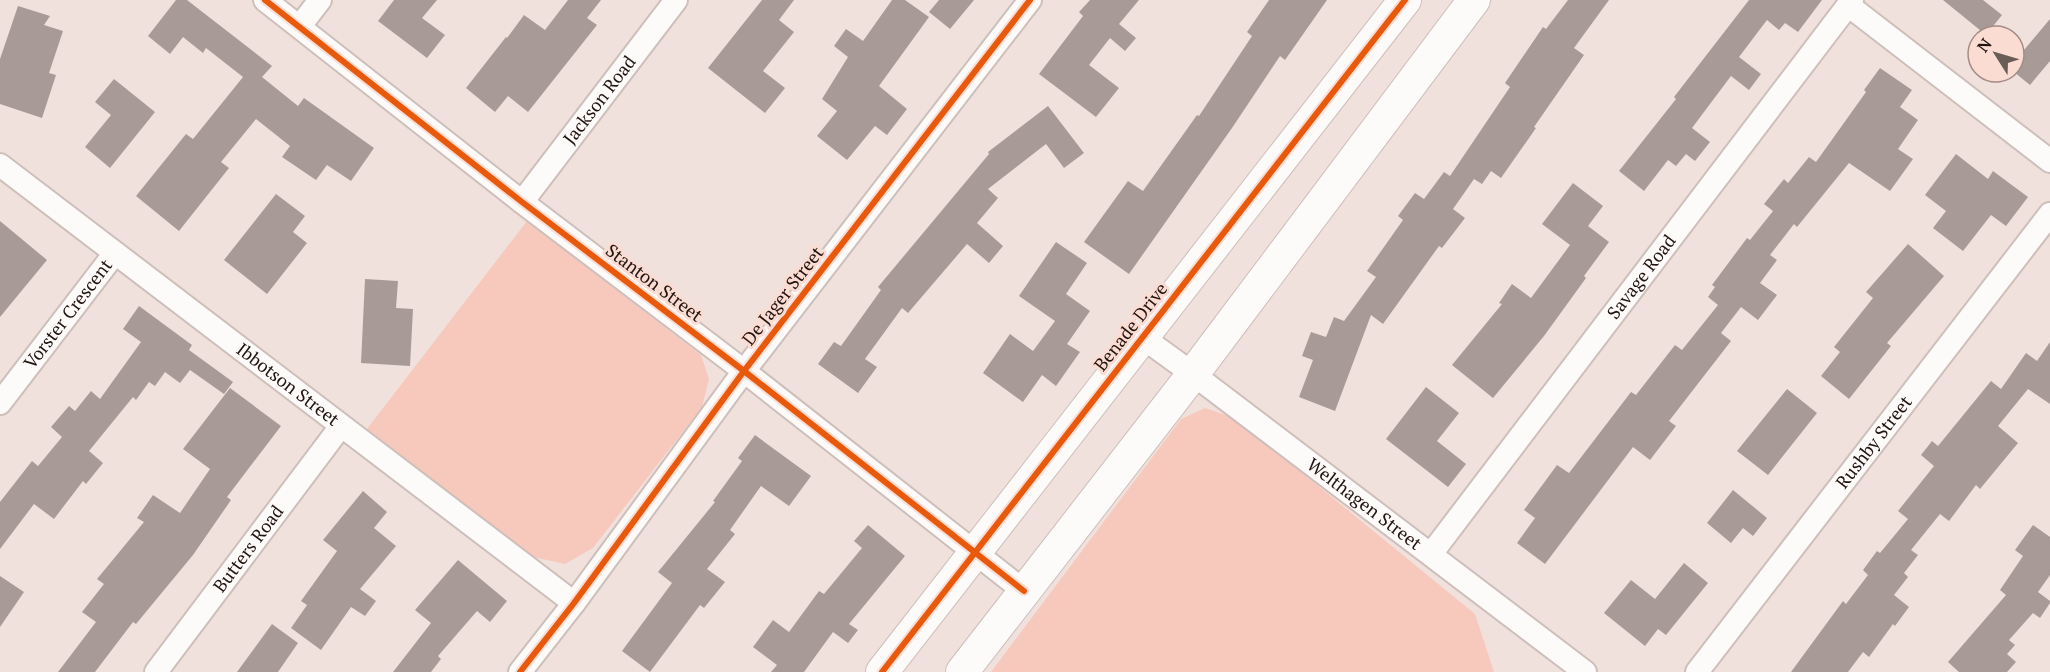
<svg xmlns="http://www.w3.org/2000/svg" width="2050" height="672" viewBox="0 0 2050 672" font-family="'PT Serif',serif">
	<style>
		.green { fill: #f7c8bc }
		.building { fill: #a89b97 }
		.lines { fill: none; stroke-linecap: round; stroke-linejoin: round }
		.street-casing { stroke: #cdbfba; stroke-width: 26 }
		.secondary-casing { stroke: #cdbfba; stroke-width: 34 }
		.street { stroke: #fdfafa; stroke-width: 22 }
		.secondary { stroke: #fdfafa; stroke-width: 32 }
		.cycleway-casing { stroke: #fadcd3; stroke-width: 10 }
		.cycleway { stroke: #e8590c; stroke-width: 6 }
		.labels { text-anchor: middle; stroke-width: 6; stroke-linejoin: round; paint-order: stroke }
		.street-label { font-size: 18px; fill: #211410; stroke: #fadcd3 }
	</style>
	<rect width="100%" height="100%" fill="#f1e1dc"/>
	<!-- green -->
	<path class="green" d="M527 221 701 355 709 379 702 407 593 548 565 564 529 556 367 429Z
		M1205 408 1235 418 1475 614 1494 672H991L1181 419Z"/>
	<!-- building -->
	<path class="building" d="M176 0H187L272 66 262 77 298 106 304 98 374 148 351 181 327 165 316 180 282 157 290 146 256 119 221 162 229 168 179 231 136 196 186 134 193 139 243 77 206 48 203 53 183 37 170 54 148 36Z
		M394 0H437L422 18 445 35 427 58 378 21Z
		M568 0H601L587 18 597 25 528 112 508 96 495 112 466 88 506 37 507 38 524 15 545 30Z
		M762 0H794L779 20 794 32 763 71 785 88 765 113 708 68Z
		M892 0H905L929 17 879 86 907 109 887 135 875 126 847 160 817 136 837 111 822 99 848 57 834 46 846 29 863 41Z
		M939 0H974L950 29 929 12Z
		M1090 0H1139L1119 24 1136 38 1125 51 1110 38 1089 65 1119 88 1096 117 1039 74 1083 16 1079 12Z
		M1269 0H1327L1285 60 1280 56 1232 128 1129 274 1084 242 1128 181 1143 191 1197 115 1199 116 1252 36 1247 32Z
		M1568 0H1609L1574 48 1584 55 1534 127 1536 128 1501 178 1491 171 1482 184 1474 179 1453 209 1465 218 1442 248 1439 246 1383 324 1371 315 1335 411 1299 397 1313 360 1302 356 1311 332 1326 337 1334 317 1344 321 1376 277 1367 271 1403 220 1398 216 1415 193 1424 199 1444 172 1450 176 1510 87 1505 83 1543 27 1546 29Z
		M1749 0H1822L1798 32 1785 23 1779 30 1767 20 1739 57 1761 74 1749 90 1731 76 1692 128 1710 142 1695 161 1686 154 1676 166 1668 160 1644 191 1619 171 1676 99 1674 97Z
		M1943 0H1983L2002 15 1986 35Z
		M18 6 50 16 44 25 63 31 49 73 56 75 42 118 0 104V59Z
		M2050 19V61L2030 85 2014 72V62Z
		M1880 68 1912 90 1900 107 1918 120 1898 149 1913 159 1890 191 1849 163 1797 227 1794 224 1770 255 1777 260 1760 283 1777 295 1758 320 1741 307 1721 333 1731 341 1669 421 1676 426 1650 460 1633 447 1545 564 1517 543 1535 518 1524 510 1557 465 1569 473 1631 392 1636 395 1675 345 1682 350 1718 305 1708 297 1715 287 1712 285 1747 238 1750 240 1773 211 1764 204 1784 179 1788 183 1809 157 1816 162 1866 92 1864 90Z
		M114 79 155 112 110 168 85 147 111 115 95 102Z
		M1048 106 1084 153 1064 168 1046 144 988 189 998 198 977 223 1003 246 989 263 967 244 908 313 902 308 865 359 877 367 858 393 818 364 834 342 841 346 881 290 878 287 989 154 988 152Z
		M1956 154 1988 179 1993 171 2028 197 2006 226 1991 215 1963 251 1933 228 1946 211 1925 195Z
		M1573 183 1603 206 1588 226 1609 242 1584 276 1586 278 1544 336 1493 398 1452 365 1502 304 1499 303 1512 284 1531 298 1570 245 1542 224Z
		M276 194 305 216 293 232 307 243 267 294 224 260Z
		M0 221 47 260 0 317Z
		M1056 242 1087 263 1066 294 1090 311 1067 344 1080 352 1056 386 1042 375 1023 402 983 373 1010 334 1033 351 1055 321 1019 296Z
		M1908 244 1944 276 1887 343 1891 346 1849 399 1821 376 1840 352 1834 347 1873 298 1866 292Z
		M365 279 398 281 396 308 413 309 410 366 361 363Z
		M139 306 192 345 189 350 233 382 224 394 190 370 180 383 165 372 155 386 149 382 136 400 133 397 89 451 103 463 86 484 83 481 54 519 34 504 0 549V502L32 461 38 466 62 437 51 427 69 406 75 411 91 391 100 399 141 342 123 329Z
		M2050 342V404L2028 389 1998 426 2018 443 1980 489 1976 485 1949 521 1940 514 1911 550 1918 555 1904 573 1908 577 1894 595 1909 607 1895 626 1893 624 1869 657 1863 652 1848 672H1791L1843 601 1846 604 1868 575 1863 570 1877 551 1880 553 1908 519 1898 511 1934 466 1921 455 1932 441 1938 446 1991 381 2001 389 2026 353 2037 361Z
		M1426 387 1459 413 1437 441 1466 464 1448 487 1386 439Z
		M230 388 281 426 227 497 231 500 193 555 136 624 133 622 95 672H58L96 622 82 612 104 584 97 579 144 522 137 518 153 495 180 513 210 469 183 449Z
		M1787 389 1817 413 1768 475 1737 451Z
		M755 435 811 476 789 506 761 486 730 530 735 534 707 569 725 582 704 608 700 605 650 672 622 651 672 583 658 572 715 502 713 501 742 461 738 458Z
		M1733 490 1767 518 1753 536 1743 528 1731 543 1707 523Z
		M363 491 387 512 374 528 396 546 360 589 376 601 365 616 351 607 321 650 291 628 307 605 301 601 337 551 323 540Z
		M868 525 905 556 849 624 858 630 848 643 833 632 804 672H771L777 665 753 647 773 620 789 632 819 591 824 594 862 548 854 541Z
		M2033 525 2050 537V575L2038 592 2050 601V603L2040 618 2033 613 2009 640 2015 645 2007 654 2016 662 2007 672H1959L1948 662 2006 595 2000 590 2023 556 2015 550Z
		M458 560 507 601 490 622 477 611 438 656 441 659 431 672H393L431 623 415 610Z
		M1684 563 1708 583 1666 635 1658 629 1645 646 1604 613 1631 580 1655 599Z
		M0 576 24 592 0 627Z
		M272 624 298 643 278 672H237Z"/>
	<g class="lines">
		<defs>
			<g id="street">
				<path d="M265 0 522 202 744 371 1024 591"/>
				<path d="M1848 5 2050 161"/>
				<path d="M300 26 320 0"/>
				<path id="s1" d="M0 165 574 603"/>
				<path id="s2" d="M522 202 676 0"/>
				<path id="s3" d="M1142 337 1193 374 1585 672"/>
				<path id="s4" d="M0 403 115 253"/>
				<path id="s5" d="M1431 554 1852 0"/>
				<path id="s6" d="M156 672 341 426"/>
				<path d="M520 672 574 603 744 371 1030 0"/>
				<path id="s7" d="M1697 672 2050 214"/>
			</g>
			<path id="secondary" d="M882 672 1405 0
				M962 672 1193 374 1474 0"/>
		</defs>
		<!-- street casing -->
		<use href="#street" class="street-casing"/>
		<!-- secondary casing -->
		<use href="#secondary" class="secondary-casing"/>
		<!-- street -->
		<use href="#street" class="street"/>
		<!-- secondary -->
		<use href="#secondary" class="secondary"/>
		<defs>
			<path id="cycleway" d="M265 0 522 202 744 371 1024 591
				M520 672 574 603 744 371 1030 0
				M882 672 1405 0"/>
		</defs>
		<!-- cycleway casing -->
		<use href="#cycleway" class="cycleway-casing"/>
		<!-- cycleway -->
		<use href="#cycleway" class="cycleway"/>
	</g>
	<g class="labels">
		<!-- street labels -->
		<g class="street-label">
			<text dy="6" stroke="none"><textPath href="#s2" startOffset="128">Jackson Road</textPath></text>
			<text dy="6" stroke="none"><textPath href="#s5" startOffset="348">Savage Road</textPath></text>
			<text transform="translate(654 283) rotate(37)" y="6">Stanton Street</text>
			<text transform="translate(783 296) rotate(-52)" y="6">De Jager Street</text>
			<text dy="6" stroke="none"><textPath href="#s4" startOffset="112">Vorster Crescent</textPath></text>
			<text transform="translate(1131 327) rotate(-52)" y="6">Benade Drive</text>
			<text dy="6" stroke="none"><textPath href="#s1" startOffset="362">Ibbotson Street</textPath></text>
			<text dy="6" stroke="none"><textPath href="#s7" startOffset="290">Rushby Street</textPath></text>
			<text dy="6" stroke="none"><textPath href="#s3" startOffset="278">Welthagen Street</textPath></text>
			<text dy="6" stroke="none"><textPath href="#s6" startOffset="154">Butters Road</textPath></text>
		</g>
	</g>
	<!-- north arrow -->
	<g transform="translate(1996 54) rotate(307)"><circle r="28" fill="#fadcd3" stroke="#a38c85" stroke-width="1.5"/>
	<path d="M0-4.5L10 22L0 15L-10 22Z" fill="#6a5c57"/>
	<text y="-9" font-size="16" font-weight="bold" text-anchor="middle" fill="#211410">N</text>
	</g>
</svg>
